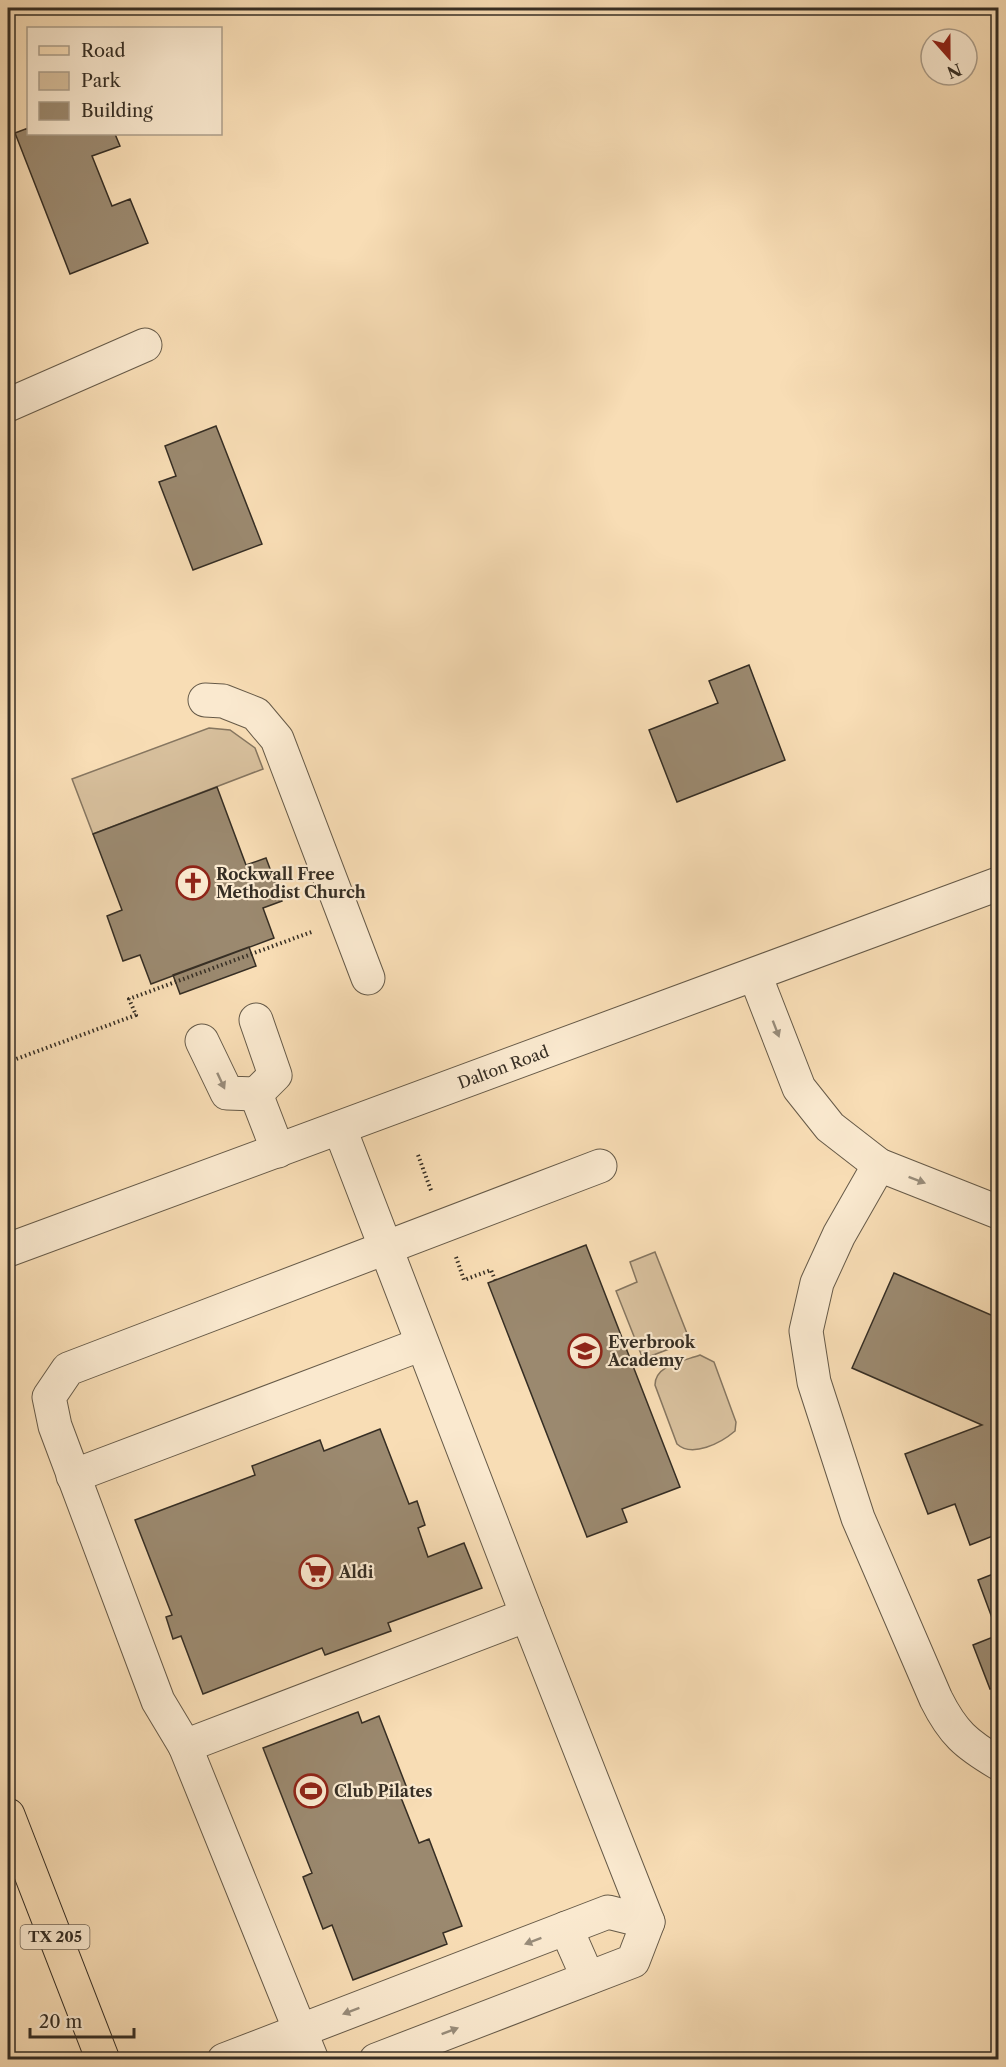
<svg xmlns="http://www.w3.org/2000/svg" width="1006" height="2067" viewBox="0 0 1006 2067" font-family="'Libre Caslon Text',serif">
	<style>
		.green { fill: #d7bf9c; stroke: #867660; stroke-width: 1.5 }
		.building { fill: #9b896f; stroke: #362e24; stroke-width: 1.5 }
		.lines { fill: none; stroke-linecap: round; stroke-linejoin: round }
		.minor-casing { stroke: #665a48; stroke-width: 35 }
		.major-casing { stroke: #362e24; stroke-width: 35 }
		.path { stroke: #362e24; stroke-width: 4; stroke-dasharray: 1.5 3; stroke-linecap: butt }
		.minor { stroke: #fae9cf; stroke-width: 33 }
		.major { stroke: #f8ddb5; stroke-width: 33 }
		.oneway { fill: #988c7a }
		.labels { text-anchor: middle; stroke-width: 4.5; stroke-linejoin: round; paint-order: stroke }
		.shield { fill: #fae9cf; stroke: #716657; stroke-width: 1.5 }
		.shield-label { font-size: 15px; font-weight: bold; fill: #362e24 }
		.poi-label { font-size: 16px; font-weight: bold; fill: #362e24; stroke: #fae9cf; text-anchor: start }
		.street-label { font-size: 16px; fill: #362e24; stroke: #fae9cf }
	</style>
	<rect width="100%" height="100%" fill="#f8ddb5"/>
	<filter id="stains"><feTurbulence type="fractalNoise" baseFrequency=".00333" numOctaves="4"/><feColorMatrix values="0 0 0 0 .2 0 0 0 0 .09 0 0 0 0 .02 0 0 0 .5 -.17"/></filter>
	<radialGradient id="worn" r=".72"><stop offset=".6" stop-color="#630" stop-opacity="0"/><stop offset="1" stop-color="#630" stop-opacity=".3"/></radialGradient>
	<!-- green -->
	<path class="green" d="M209 728 230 730 255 748 263 769 93 834 72 779Z
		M655 1252 690 1341 643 1359 616 1291 637 1282 630 1262Z
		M700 1355 714 1362 736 1422 735 1431C721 1443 692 1458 677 1444L655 1385C655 1365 684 1361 700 1355Z"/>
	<!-- building -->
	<path class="building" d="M28 128V134H115L120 146 92 156 112 206 130 199 148 243 70 274 15 133Z
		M216 426 262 544 193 570 159 482 176 476 165 446Z
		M749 665 785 760 677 802 649 730 718 703 709 681Z
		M217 787 246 865 266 858 282 901 263 908 274 938 151 984 140 955 123 961 107 916 122 910 93 834Z
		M249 947 256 966 180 994 173 975Z
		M586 1245 680 1487 622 1509 627 1522 587 1537 488 1283Z
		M894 1273 998 1318V1534L970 1545 955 1504 928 1514 905 1454 982 1425 852 1368Z
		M380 1429 409 1504 417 1501 425 1525 418 1528 428 1557 464 1543 482 1588 388 1623 391 1631 325 1655 322 1648 203 1694 181 1636 173 1639 166 1617 172 1615 135 1520 255 1475 252 1466 320 1440 324 1451Z
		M998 1572V1634L978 1580Z
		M998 1635V1686L990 1689 973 1645Z
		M358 1712 362 1723 379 1716 408 1791 400 1795 419 1843 429 1839 462 1926 443 1933 447 1944 353 1980 332 1925 323 1929 303 1877 312 1873 263 1748Z"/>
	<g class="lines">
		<defs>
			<g id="minor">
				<path d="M8 405 145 345"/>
				<path d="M205 700 223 701 256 714 277 739 368 978"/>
				<path d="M755 975 799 1088 830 1127 879 1165 998 1212"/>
				<path d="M202 1041 227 1093 256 1094 275 1075 256 1020"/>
				<path d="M256 1094 278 1151"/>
				<path d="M340 1129 527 1615 648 1922 633 1961 376 2060"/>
				<path d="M879 1165 839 1235 817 1283 806 1331 814 1382 858 1518 936 1699C953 1733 966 1744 998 1763"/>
				<path id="s1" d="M8 1250 998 884"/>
				<path d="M73 1476 422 1344"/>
				<path d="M185 1746 158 1701 55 1426 49 1397 68 1369 600 1166"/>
				<path d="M566 1928 588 1978"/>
				<path d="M224 2060 608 1912 648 1922"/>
				<path d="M312 2060 185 1746 527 1615"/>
			</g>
			<path id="major" d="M8 1815 103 2060"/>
		</defs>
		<!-- minor casing -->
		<use href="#minor" class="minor-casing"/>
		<!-- major casing -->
		<use href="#major" class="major-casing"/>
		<!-- path -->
		<path class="path" d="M8 1062 136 1015 129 999 314 931
			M418 1155 432 1193
			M456 1257 464 1280 491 1270 495 1280"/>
		<!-- minor -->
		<use href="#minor" class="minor"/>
		<!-- major -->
		<use href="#major" class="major"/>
	</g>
	<!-- one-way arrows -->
	<defs><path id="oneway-solid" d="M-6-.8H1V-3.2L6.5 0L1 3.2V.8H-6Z" transform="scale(1.5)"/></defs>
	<g class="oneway">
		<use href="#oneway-solid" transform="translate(776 1029) rotate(69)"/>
		<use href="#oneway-solid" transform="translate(221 1081) rotate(65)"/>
		<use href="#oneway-solid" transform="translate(917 1180) rotate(21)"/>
		<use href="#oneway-solid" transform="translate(533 1941) rotate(159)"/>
		<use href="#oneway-solid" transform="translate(351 2011) rotate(159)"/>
		<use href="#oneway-solid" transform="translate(450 2031) rotate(-21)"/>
	</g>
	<!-- icons -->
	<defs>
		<symbol id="church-ring" viewBox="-11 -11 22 22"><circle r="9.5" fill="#fae9cf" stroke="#8f2418" stroke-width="1.5"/><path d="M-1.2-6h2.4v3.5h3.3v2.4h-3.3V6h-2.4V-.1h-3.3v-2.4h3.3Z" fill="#8f2418"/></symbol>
		<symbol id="school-ring" viewBox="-11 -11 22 22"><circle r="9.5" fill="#fae9cf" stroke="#8f2418" stroke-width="1.5"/><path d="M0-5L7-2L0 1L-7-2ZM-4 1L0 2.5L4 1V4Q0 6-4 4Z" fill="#8f2418"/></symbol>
		<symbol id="supermarket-ring" viewBox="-11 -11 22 22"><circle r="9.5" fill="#fae9cf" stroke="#8f2418" stroke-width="1.5"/><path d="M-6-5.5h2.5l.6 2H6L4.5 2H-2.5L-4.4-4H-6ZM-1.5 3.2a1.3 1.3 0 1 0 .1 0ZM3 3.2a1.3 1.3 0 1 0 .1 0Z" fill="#8f2418"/></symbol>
		<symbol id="stadium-ring" viewBox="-11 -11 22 22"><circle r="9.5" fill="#fae9cf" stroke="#8f2418" stroke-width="1.5"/><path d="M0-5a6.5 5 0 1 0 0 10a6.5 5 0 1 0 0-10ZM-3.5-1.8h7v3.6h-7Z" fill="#8f2418"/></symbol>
	</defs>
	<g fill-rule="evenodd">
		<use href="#church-ring" x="174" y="864" width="38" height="38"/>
		<use href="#school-ring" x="566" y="1332" width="38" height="38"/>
		<use href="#supermarket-ring" x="297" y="1553" width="38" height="38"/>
		<use href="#stadium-ring" x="292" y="1772" width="38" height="38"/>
	</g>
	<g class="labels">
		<!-- shield labels -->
		<rect class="shield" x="20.5" y="1925" width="69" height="24" rx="4.5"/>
		<g class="shield-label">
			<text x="55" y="1942">TX 205</text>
		</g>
		<!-- poi labels -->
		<g class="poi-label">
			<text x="216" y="880">Rockwall Free<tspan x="216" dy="18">Methodist Church</tspan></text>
			<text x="608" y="1348">Everbrook<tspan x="608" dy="18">Academy</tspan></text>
			<text x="339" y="1578">Aldi</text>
			<text x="334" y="1797">Club Pilates</text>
		</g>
		<!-- street labels -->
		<g class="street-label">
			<text dy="6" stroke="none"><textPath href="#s1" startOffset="528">Dalton Road</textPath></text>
		</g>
	</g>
	<!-- margin -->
	<rect width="1006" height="2067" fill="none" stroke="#f8ddb5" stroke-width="30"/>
	<rect x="9" y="9" width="988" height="2049" fill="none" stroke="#362e24" stroke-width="3"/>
	<rect x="15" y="15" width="976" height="2037" fill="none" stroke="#362e24" stroke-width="1.5"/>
	<!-- legend -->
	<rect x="27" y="27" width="195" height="108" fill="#fae9cf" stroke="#ac9e8b" stroke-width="1.5"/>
	<rect x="39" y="46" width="30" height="9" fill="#f8ddb5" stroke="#ac9e8b" stroke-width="1.5"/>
	<text x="81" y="57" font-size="18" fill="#362e24">Road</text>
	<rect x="39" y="72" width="30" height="18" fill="#d7bf9c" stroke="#ac9e8b" stroke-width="1.5"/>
	<text x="81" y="87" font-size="18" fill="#362e24">Park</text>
	<rect x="39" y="102" width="30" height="18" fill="#9b896f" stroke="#ac9e8b" stroke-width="1.5"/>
	<text x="81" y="117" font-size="18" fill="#362e24">Building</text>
	<!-- north arrow -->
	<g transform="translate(949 57) rotate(159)"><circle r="28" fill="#fae9cf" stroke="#ac9e8b" stroke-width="1.5"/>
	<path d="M0-4.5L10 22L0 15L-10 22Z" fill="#8f2418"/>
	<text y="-9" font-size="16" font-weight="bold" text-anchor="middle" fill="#362e24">N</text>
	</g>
	<!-- scale -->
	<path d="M30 2028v9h104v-9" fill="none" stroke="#362e24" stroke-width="3"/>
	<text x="39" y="2028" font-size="18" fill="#362e24" stroke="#fae9cf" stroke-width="4.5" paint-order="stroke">20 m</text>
	<rect width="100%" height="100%" filter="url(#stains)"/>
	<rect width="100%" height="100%" fill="url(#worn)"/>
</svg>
